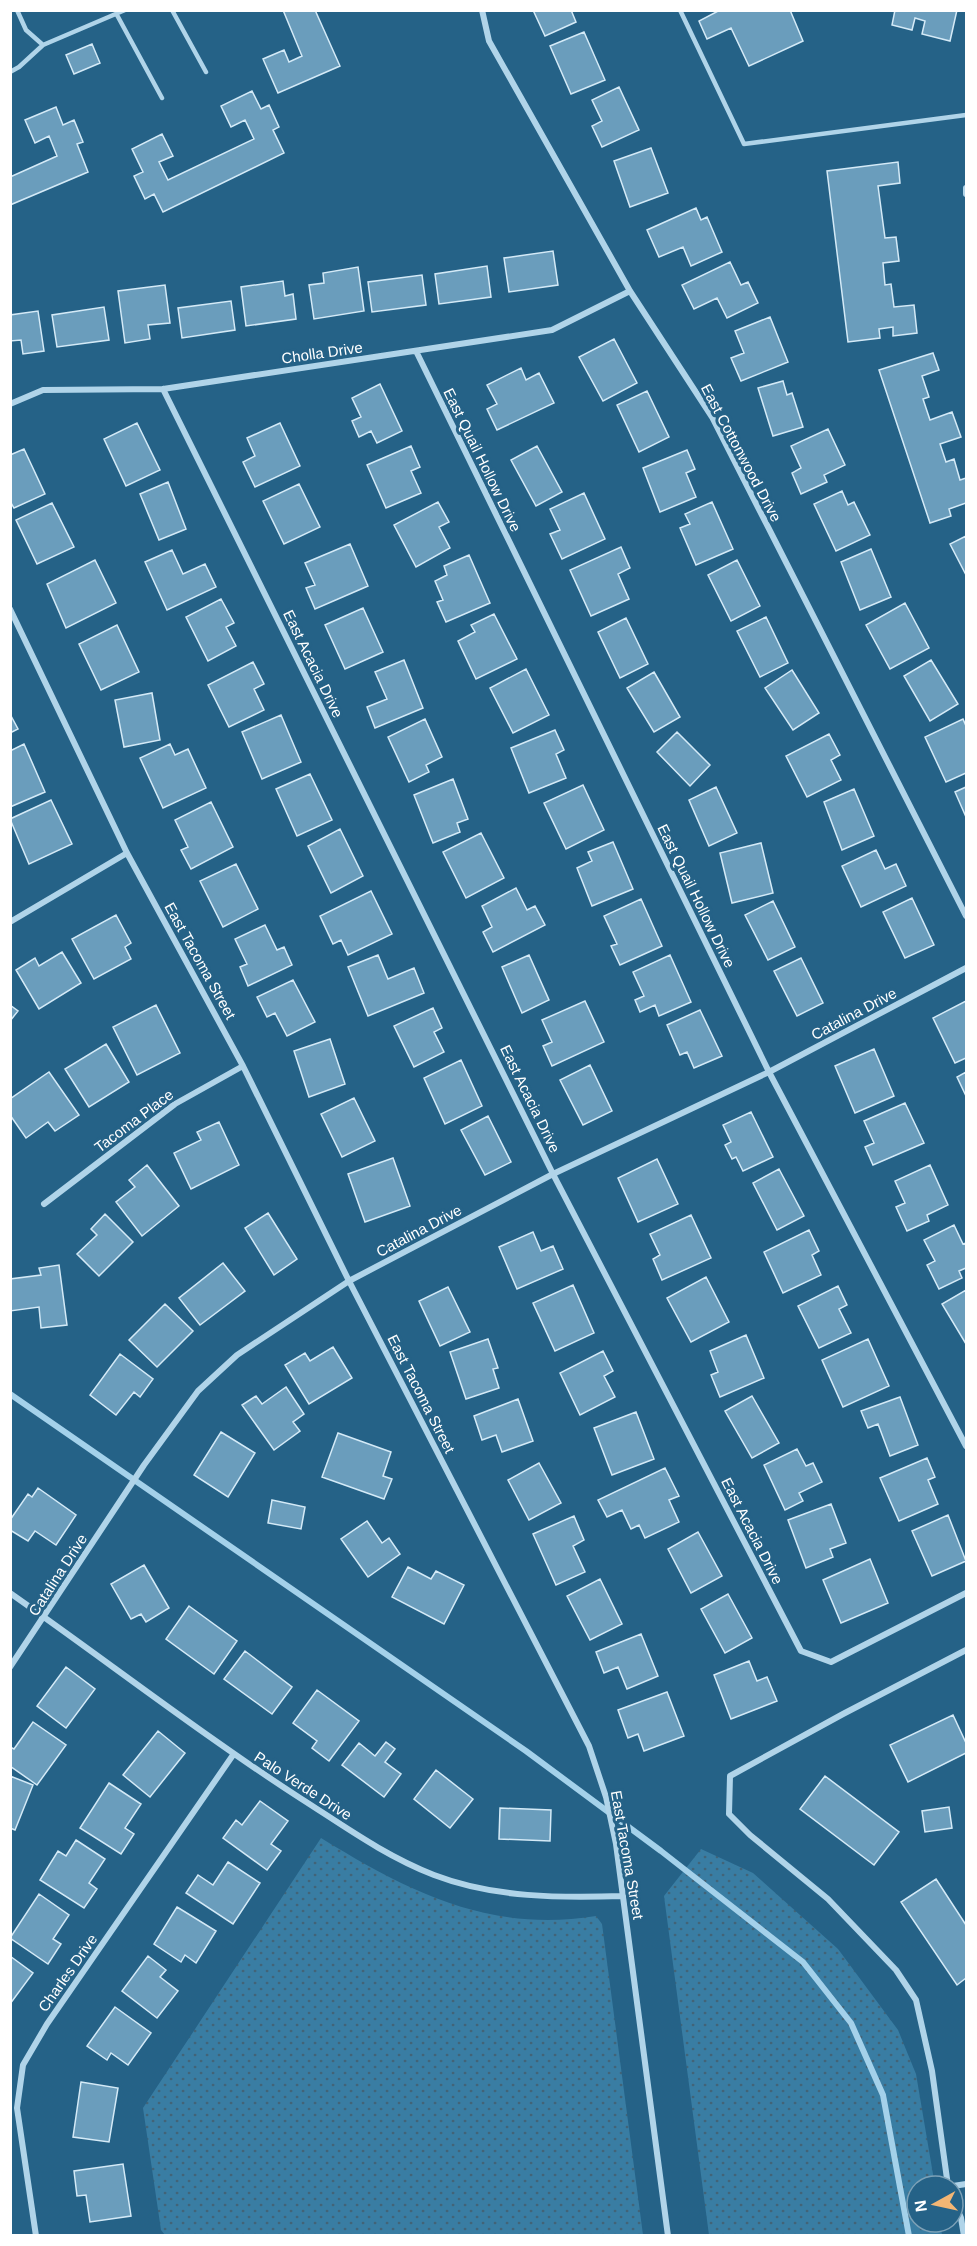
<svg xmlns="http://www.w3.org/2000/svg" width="977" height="2246" viewBox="0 0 977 2246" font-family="Arial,sans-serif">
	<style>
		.grass { fill: url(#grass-dots) }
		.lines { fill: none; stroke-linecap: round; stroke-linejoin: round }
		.stream { stroke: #a4d1ea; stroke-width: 6 }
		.building { fill: #6a9dbc; stroke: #d4eaf7; stroke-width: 1.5 }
		.service { stroke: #b0d4e9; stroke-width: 4.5 }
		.minor { stroke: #b0d4e9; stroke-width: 6 }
		.labels { text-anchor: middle; stroke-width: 6; stroke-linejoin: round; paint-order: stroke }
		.street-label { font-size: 15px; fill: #fff; stroke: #256287 }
	</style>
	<defs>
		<pattern id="grass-dots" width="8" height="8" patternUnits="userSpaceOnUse" patternTransform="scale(1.5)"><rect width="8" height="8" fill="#397da3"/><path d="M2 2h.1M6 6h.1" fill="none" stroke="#426478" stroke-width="1.8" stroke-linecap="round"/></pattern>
	</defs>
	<rect width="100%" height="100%" fill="#256287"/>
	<!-- grass -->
	<path class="grass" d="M321 1838C409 1892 489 1933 596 1916L602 1924 643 2235H165L161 2230 143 2108Z
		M701 1849 753 1873 838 1949 898 2030 916 2074 935 2186H917V2222H940L942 2235H709L664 1896Z"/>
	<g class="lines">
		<!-- stream -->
		<path class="stream" d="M10 1394 526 1751 661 1851 803 1962 851 2023 883 2095 909 2236"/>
	</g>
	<!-- building -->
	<path class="building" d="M283 10H315L340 66 278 93 263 59 284 50 289 62 302 56Z
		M533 10H571L576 22 545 36Z
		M720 10H790L803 41 749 66 731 28 707 39 699 21Z
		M895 10H957L950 41 922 34 925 21 915 18 912 30 892 25Z
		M584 32 605 80 571 94 550 46Z
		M92 44 100 63 74 74 66 55Z
		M619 87 639 130 602 147 592 126 602 121 592 100Z
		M252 91 261 109 269 105 279 127 273 130 284 153 163 212 154 194 145 199 134 176 143 172 132 149 162 134 173 156 159 162 168 180 254 139 245 120 231 127 221 106Z
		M56 107 63 125 74 120 83 142 77 144 88 172 10 205V177L57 156 49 136 35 143 25 120Z
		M651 148 668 193 630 207 614 161Z
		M898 162 900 183 878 186 885 238 896 237 899 261 883 263 885 285 891 284 894 307 914 305 917 333 893 336V327L879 329 880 338 848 342 827 171Z
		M696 208 701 220 707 217 722 252 691 266 683 247 659 257 647 230Z
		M553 251 558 285 509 292 504 258Z
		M730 262 741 285 748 282 758 303 727 318 717 298 694 309 682 285Z
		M487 266 491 297 439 304 435 274Z
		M358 267 364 311 314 319 309 285 324 283 323 273Z
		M422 275 426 305 372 312 368 282Z
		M283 281 285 296 293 294 296 319 246 326 241 287Z
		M165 285 170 323 148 325 150 339 125 343 118 291Z
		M231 301 235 330 182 338 178 308Z
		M104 307 109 340 57 347 52 315Z
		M38 311 44 351 23 354 21 340 10 341V315Z
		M770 317 788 362 741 381 731 358 744 353 735 331Z
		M614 339 637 383 603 401 579 357Z
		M933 353 939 370 922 376 929 397 923 399 930 420 952 412 961 437 940 444 946 462 954 459 960 480 966 478V503L949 509 951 516 930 523 879 370Z
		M521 368 526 380 539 373 554 403 497 430 487 409 497 404 487 385Z
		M783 381 787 395 792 393 803 427 773 436 758 388Z
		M380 384 402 431 377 443 371 431 359 437 352 421 361 417 352 398Z
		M647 391 669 437 639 452 617 405Z
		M137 423 160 470 126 486 104 439Z
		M280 423 300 466 255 487 243 462 255 456 247 438Z
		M828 429 845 465 824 475 827 482 801 494 792 473 801 468 791 446Z
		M411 446 420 467 411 471 421 493 386 508 367 465Z
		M537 446 562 492 536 506 511 460Z
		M24 449 45 494 14 508 10 501V455Z
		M687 450 695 469 686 473 696 497 660 512 643 468Z
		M168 482 186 529 159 540 140 494Z
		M299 484 320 527 284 544 263 501Z
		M842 491 848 505 854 502 870 535 836 551 814 504Z
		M584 493 605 539 562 559 550 534 560 530 550 509Z
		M438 502 449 522 439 527 450 548 416 567 394 525Z
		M712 502 733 549 696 565 680 528 690 524 685 514Z
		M52 503 74 547 37 564 16 520Z
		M966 536V575L950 544Z
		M350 544 368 586 315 609 306 588 315 585 305 563Z
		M621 547 630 568 618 574 629 599 591 616 570 570Z
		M871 549 891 597 860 610 841 562Z
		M172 550 183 574 205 564 216 587 167 610 145 562Z
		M469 555 490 603 446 622 437 602 443 600 435 581 447 575 444 566Z
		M95 560 116 603 66 628 47 584Z
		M737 560 760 606 731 621 708 575Z
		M221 599 234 623 226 627 236 646 208 661 186 617Z
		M905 603 929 648 890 669 866 625Z
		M363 608 383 652 345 669 325 625Z
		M494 614 517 659 476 679 458 641 475 632 471 625Z
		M766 617 788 663 760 677 737 631Z
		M626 618 648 664 620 678 598 632Z
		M117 625 139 672 101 690 79 644Z
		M404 660 423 708 375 728 367 707 387 699 375 672Z
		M931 660 958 704 930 721 904 676Z
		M253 662 264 684 254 689 264 710 229 727 208 685Z
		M526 669 549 715 513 733 490 688Z
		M792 670 819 713 793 730 765 688Z
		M654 672 680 717 654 732 627 688Z
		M152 693 160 740 124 747 115 700Z
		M10 714 18 729 10 733Z
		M281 715 301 762 262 779 242 732Z
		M425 719 442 757 426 765 429 772 409 782 388 737Z
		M963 719 966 726V773L946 782 925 737Z
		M555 730 564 750 556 754 566 778 529 793 511 748Z
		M677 732 710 765 690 786 657 752Z
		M829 734 840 755 831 760 841 780 807 797 786 756Z
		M24 744 45 792 10 807V751Z
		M170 744 175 755 188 749 206 788 163 808 140 758Z
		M310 774 332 820 297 836 276 789Z
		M453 779 468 819 457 823 460 832 433 843 414 795Z
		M583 785 604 830 566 849 544 803Z
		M716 787 737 833 709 846 689 800Z
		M966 787V817L955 792Z
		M854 789 874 836 842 850 824 802Z
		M51 800 72 844 29 864 10 819Z
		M211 802 233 847 191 869 181 850 188 847 175 820Z
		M340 829 363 876 331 893 308 846Z
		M481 833 504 878 466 898 443 852Z
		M613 842 633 889 592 906 577 868 592 861 588 852Z
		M761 843 773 893 732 903 720 853Z
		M876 850 885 869 896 864 906 886 861 907 842 866Z
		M236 864 258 909 223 927 200 881Z
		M516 888 527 910 535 906 545 925 493 952 483 932 492 927 482 906Z
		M371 891 392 934 348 955 341 940 333 944 320 916Z
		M912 898 934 945 905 958 883 912Z
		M641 899 662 946 620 965 611 946 617 944 604 916Z
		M773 901 795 947 768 960 745 915Z
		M116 915 131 943 125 947 131 959 94 979 72 939Z
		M265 925 277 950 284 947 292 965 248 986 240 967 247 964 235 939Z
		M62 952 81 983 39 1009 16 970 35 958 39 966Z
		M378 955 388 979 414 968 424 993 368 1016 348 967Z
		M529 955 549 1000 522 1013 502 967Z
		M670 955 691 1002 659 1016 655 1005 640 1012 635 1000 644 996 633 972Z
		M801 958 823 1003 797 1016 774 971Z
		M293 980 315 1022 287 1036 275 1013 267 1017 257 997Z
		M585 1001 604 1042 552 1066 543 1046 552 1042 542 1020Z
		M966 1001V1058L955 1063 933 1018Z
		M10 1005 18 1011 10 1021Z
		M156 1005 180 1053 137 1075 113 1027Z
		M433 1008 442 1028 434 1032 444 1052 414 1067 394 1026Z
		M700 1010 722 1056 694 1068 687 1052 680 1055 667 1025Z
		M330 1039 345 1084 309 1097 294 1051Z
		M106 1044 129 1082 89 1107 65 1069Z
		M874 1049 894 1096 855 1113 835 1066Z
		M461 1060 482 1106 445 1124 424 1078Z
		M590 1065 612 1111 583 1125 560 1080Z
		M49 1072 79 1115 55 1131 48 1122 26 1138 10 1115V1099Z
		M966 1072V1096L957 1077Z
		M354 1098 375 1141 342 1157 321 1114Z
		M905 1103 924 1143 873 1165 865 1147 874 1143 864 1121Z
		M751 1112 773 1157 743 1171 736 1157 732 1159 725 1145 731 1142 723 1125Z
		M488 1116 511 1162 485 1175 461 1130Z
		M219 1122 239 1165 191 1189 174 1153 201 1140 197 1132Z
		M393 1158 410 1206 365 1222 348 1174Z
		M657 1159 678 1204 638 1222 618 1178Z
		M147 1165 179 1206 142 1236 116 1202 135 1187 129 1180Z
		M930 1165 948 1205 927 1215 929 1221 907 1231 896 1207 905 1203 895 1181Z
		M779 1169 804 1216 777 1230 753 1183Z
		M268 1213 297 1259 274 1275 245 1228Z
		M105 1214 133 1242 99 1276 77 1254 97 1235 91 1229Z
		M691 1215 711 1258 662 1280 653 1259 660 1255 650 1234Z
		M954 1225 963 1244 966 1243V1268L959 1271 962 1278 939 1289 927 1265 935 1261 924 1240Z
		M809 1230 819 1251 812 1255 821 1275 783 1293 764 1252Z
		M533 1232 541 1251 553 1246 563 1269 517 1289 499 1247Z
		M223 1263 245 1291 200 1325 179 1298Z
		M59 1265 67 1325 41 1328 39 1307 10 1311V1279L41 1275 39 1268Z
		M706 1277 729 1322 691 1342 667 1298Z
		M573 1285 594 1333 555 1351 533 1303Z
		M838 1286 847 1305 839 1309 851 1333 819 1348 798 1306Z
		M448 1287 470 1332 440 1346 419 1301Z
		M966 1290V1344L942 1304Z
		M165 1304 193 1331 157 1367 129 1340Z
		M746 1335 764 1378 720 1397 711 1375 718 1372 710 1351Z
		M488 1339 498 1368 493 1369 499 1388 466 1399 450 1352Z
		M868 1339 889 1386 843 1407 822 1360Z
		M333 1347 352 1378 309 1404 285 1365 305 1353 310 1361Z
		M603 1351 613 1371 604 1376 615 1397 580 1415 560 1373Z
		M120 1354 153 1379 140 1397 134 1392 116 1415 90 1395Z
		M286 1387 304 1414 293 1422 300 1431 274 1450 242 1405 256 1396 262 1404Z
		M752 1396 779 1443 752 1458 725 1411Z
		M900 1397 918 1445 890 1456 878 1424 868 1428 861 1411Z
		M518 1399 533 1441 502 1452 496 1435 482 1440 474 1416Z
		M636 1412 654 1459 612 1475 594 1428Z
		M221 1432 255 1453 228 1497 194 1475Z
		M338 1433 391 1452 383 1476 392 1479 384 1499 322 1477Z
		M797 1449 806 1466 813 1463 822 1482 799 1493 803 1501 785 1510 764 1465Z
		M927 1458 935 1477 928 1480 938 1504 899 1521 880 1478Z
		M539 1463 561 1503 529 1520 508 1480Z
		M665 1468 679 1496 669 1500 679 1522 645 1538 639 1525 631 1529 622 1510 607 1517 598 1500Z
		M38 1488 76 1515 56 1545 35 1531 28 1541 10 1530V1520L28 1494 32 1497Z
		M272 1500 305 1507 301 1529 268 1523Z
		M831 1504 846 1543 830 1549 833 1557 806 1568 788 1520Z
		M948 1515 966 1561 932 1576 912 1531Z
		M574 1516 584 1540 573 1546 585 1572 556 1585 533 1534Z
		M367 1521 382 1543 389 1538 400 1554 368 1577 341 1539Z
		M698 1532 722 1576 691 1593 668 1549Z
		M870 1559 888 1603 841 1623 823 1580Z
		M144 1565 169 1608 146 1622 141 1614 131 1619 111 1584Z
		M408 1567 431 1579 436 1571 464 1585 444 1624 392 1597Z
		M600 1579 622 1624 590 1640 567 1596Z
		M728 1594 752 1638 725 1653 701 1609Z
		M189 1606 237 1641 214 1674 166 1639Z
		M641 1634 658 1676 627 1689 618 1667 604 1673 596 1652Z
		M245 1651 292 1687 272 1714 224 1679Z
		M749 1661 757 1681 767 1677 777 1701 731 1719 714 1675Z
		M66 1667 95 1689 66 1728 37 1706Z
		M317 1690 359 1721 329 1761 312 1748 317 1741 293 1723Z
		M667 1692 684 1736 644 1751 638 1734 628 1738 618 1710Z
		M953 1715 966 1743V1753L908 1782 890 1745Z
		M33 1722 66 1745 37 1785 10 1766V1747L14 1749Z
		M158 1731 185 1753 150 1797 123 1775Z
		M386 1742 395 1749 385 1762 401 1774 384 1797 342 1765 359 1743 375 1756Z
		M436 1770 473 1799 450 1828 414 1799Z
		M10 1776 33 1785 15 1830 10 1828Z
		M825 1776 899 1832 874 1865 800 1809Z
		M109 1783 141 1804 125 1828 134 1834 121 1854 80 1828Z
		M260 1801 288 1821 271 1844 281 1851 267 1870 223 1838 236 1820 242 1825Z
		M949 1807 952 1828 925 1832 922 1811Z
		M500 1808 551 1810 550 1841 499 1839Z
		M76 1840 105 1859 89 1883 97 1889 84 1908 40 1880 58 1851 66 1856Z
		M228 1862 260 1883 233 1924 186 1893 198 1875 213 1885Z
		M936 1879 966 1925V1978L957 1985 901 1902Z
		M39 1894 69 1915 53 1939 61 1944 48 1964 10 1938Z
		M177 1907 216 1931 196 1963 185 1955 181 1962 154 1944Z
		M10 1956 33 1973 10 2004Z
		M148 1956 166 1970 160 1977 178 1991 157 2018 122 1991Z
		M115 2007 151 2033 128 2065 111 2053 107 2060 87 2046Z
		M81 2082 118 2088 109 2142 73 2137Z
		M123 2164 131 2216 90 2222 86 2195 77 2196 74 2171Z"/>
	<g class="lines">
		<!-- service -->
		<path class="service" d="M17 10 26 30 43 45 125 10
			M172 10 206 72
			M680 10 744 144 966 115
			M117 15 162 98
			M10 72 19 67 43 45"/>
		<!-- minor -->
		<path class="minor" d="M482 10 489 41 630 291 712 417 966 916
			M966 188V194
			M416 351 769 1072 966 1446
			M163 389 553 1174 801 1651 831 1662 966 1593
			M10 404 43 390 163 389 552 330 630 291
			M10 609 127 853 243 1066 349 1281 589 1746 606 1797 616 1844 668 2236
			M10 922 127 853
			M44 1204 175 1104 243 1066
			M10 1593C107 1661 201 1734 300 1798 344 1826 385 1856 434 1875 494 1898 560 1898 623 1896
			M10 1667 144 1465 198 1391 237 1355 349 1281 553 1174 769 1072 966 968
			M948 2186 932 2071 916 2000 896 1970 828 1899 750 1835 729 1814 730 1776 843 1714 966 1650
			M953 2186 966 2184
			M953 2199 961 2218 964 2236
			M36 2236 17 2108 23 2065 47 2024 233 1755"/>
	</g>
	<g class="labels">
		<!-- street labels -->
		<g class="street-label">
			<text transform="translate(322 353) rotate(-8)" y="5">Cholla Drive</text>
			<text transform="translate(741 453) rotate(62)" y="5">East Cottonwood Drive</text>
			<text transform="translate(482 460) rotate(64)" y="5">East Quail Hollow Drive</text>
			<text transform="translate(313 664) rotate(64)" y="5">East Acacia Drive</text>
			<text transform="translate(696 896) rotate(64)" y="5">East Quail Hollow Drive</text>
			<text transform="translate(200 961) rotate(61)" y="5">East Tacoma Street</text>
			<text transform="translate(854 1014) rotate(-28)" y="5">Catalina Drive</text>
			<text transform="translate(530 1099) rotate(64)" y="5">East Acacia Drive</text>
			<text transform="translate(134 1121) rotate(-37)" y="5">Tacoma Place</text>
			<text transform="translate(419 1231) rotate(-28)" y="5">Catalina Drive</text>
			<text transform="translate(421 1394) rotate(63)" y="5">East Tacoma Street</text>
			<text transform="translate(752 1531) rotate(63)" y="5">East Acacia Drive</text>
			<text transform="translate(58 1575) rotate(-57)" y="5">Catalina Drive</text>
			<text transform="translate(303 1786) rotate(33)" y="5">Palo Verde Drive</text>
			<text transform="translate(627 1855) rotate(80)" y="5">East Tacoma Street</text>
			<text transform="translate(68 1973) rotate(-55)" y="5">Charles Drive</text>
		</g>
	</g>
	<!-- border -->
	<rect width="977" height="2246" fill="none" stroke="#ffffff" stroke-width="24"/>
	<!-- north arrow -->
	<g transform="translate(935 2204) rotate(262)"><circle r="28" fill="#256287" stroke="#7ca1b7" stroke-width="1.5"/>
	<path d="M0-4.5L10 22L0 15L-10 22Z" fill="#f3b674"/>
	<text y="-9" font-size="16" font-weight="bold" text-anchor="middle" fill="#ffffff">N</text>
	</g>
</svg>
